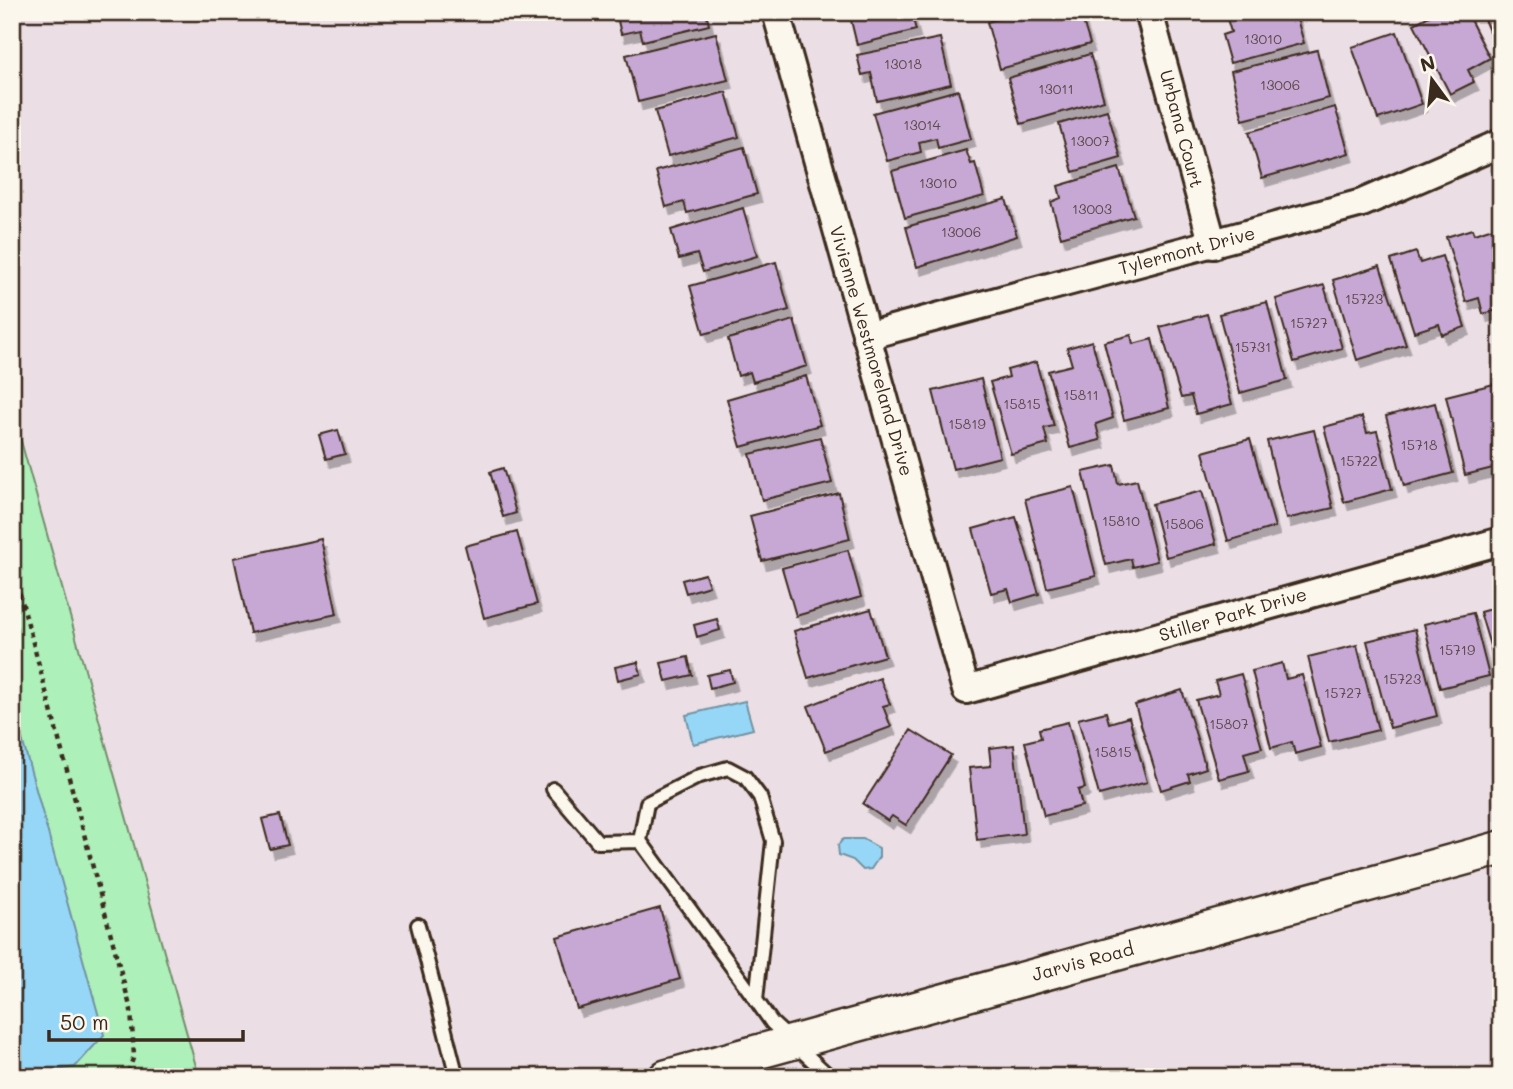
<svg xmlns="http://www.w3.org/2000/svg" width="1513" height="1089" viewBox="0 0 1513 1089" font-family="Mali,sans-serif">
	<style>
		.green { fill: #adf0ba; stroke: #748d6c; stroke-width: 2 }
		.water { fill: #96d7f8; stroke: #7292a1; stroke-width: 2 }
		.building { fill: #c7a8d4; stroke: #3b2a1e; stroke-width: 2; filter: url(#shadow) }
		.lines { fill: none; stroke-linecap: round; stroke-linejoin: round }
		.service-casing { stroke: #3b2a1e; stroke-width: 18 }
		.minor-casing { stroke: #3b2a1e; stroke-width: 32 }
		.tertiary-casing { stroke: #3b2a1e; stroke-width: 38 }
		.path { stroke: #3b2a1e; stroke-width: 4.5; stroke-dasharray: 5 5; stroke-linecap: butt }
		.service { stroke: #fbf7ec; stroke-width: 12 }
		.minor { stroke: #fbf7ec; stroke-width: 26 }
		.tertiary { stroke: #fbf7ec; stroke-width: 33 }
		.labels { text-anchor: middle; stroke-width: 5; stroke-linejoin: round; paint-order: stroke }
		.number-label { font-size: 14px; fill: #5e4a4c }
		.street-label { font-size: 18px; fill: #3b2a1e; stroke: #fbf7ec }
	</style>
	<defs>
		<filter id="shadow"><feDropShadow dx="4.5" dy="8" stdDeviation="0" flood-color="#0004"/></filter>
	</defs>
	<rect width="100%" height="100%" fill="#ebdfe5"/>
	<filter id="ink" filterUnits="userSpaceOnUse"><feTurbulence type="fractalNoise" baseFrequency=".0143" numOctaves="2"/><feDisplacementMap in="SourceGraphic" scale="14" xChannelSelector="R" yChannelSelector="G"/><feConvolveMatrix kernelMatrix="1 2 1 2 8 2 1 2 1" color-interpolation-filters="sRGB"/></filter>
	<g filter="url(#ink)">
		<!-- green -->
		<path class="green" d="M12 409 199 1077H12Z"/>
		<!-- water -->
		<path class="water" d="M745 701 753 729 693 744 686 715Z
			M12 703 104 1035 75 1067 14 1077Z
			M843 839H863L879 848V857L871 869 863 870 853 860 839 855 838 845Z"/>
		<!-- building -->
		<path class="building" d="M616 12H706L709 25 643 41 640 30 621 34Z
			M849 12H911L916 30 857 45Z
			M1021 12H1072L1075 21 1082 18 1090 44 1000 69 987 22Z
			M1225 12H1295L1304 43 1230 63 1222 35 1231 32Z
			M1430 12H1466L1490 58 1468 70 1474 82 1450 94 1414 24 1431 15Z
			M1481 12H1501V60Z
			M1397 32 1422 104 1378 119 1352 47Z
			M716 33 728 80 638 102 626 55Z
			M940 38 951 84 877 101 871 73 862 75 857 55Z
			M1317 50 1329 98 1243 120 1231 71Z
			M1090 54 1104 100 1021 124 1008 78Z
			M958 90 971 139 938 148 936 138 919 142 921 152 887 161 873 113Z
			M726 92 739 137 668 156 655 111Z
			M1335 107 1349 153 1262 178 1249 132Z
			M1107 110 1121 158 1073 172 1059 124Z
			M744 147 757 194 687 213 684 202 666 207 656 171Z
			M966 150 971 164 975 163 984 196 905 218 892 171Z
			M1119 168 1134 216 1061 237 1051 202 1061 198 1058 186Z
			M1006 199 1017 236 917 267 906 227Z
			M743 208 757 256 703 272 697 254 679 259 671 230Z
			M1496 227 1501 242V309L1483 314 1479 298 1466 302 1446 237 1472 229 1474 234Z
			M1416 252 1420 263 1442 256 1465 327 1442 335 1439 324 1414 332 1391 260Z
			M776 262 789 310 704 334 690 286Z
			M1380 266 1406 345 1357 360 1333 280Z
			M1324 285 1342 348 1294 362 1276 299Z
			M1267 302 1287 380 1240 393 1219 314Z
			M1207 314 1232 404 1196 414 1191 396 1181 398 1160 327Z
			M794 320 807 366 753 382 750 372 738 376 728 339Z
			M1131 335 1133 344 1152 339 1169 408 1124 420 1104 342Z
			M1092 341 1113 418 1096 424 1100 440 1070 448 1048 371 1072 365 1067 348Z
			M1036 362 1054 426 1044 428 1048 444 1011 454 990 382 1009 377 1007 370Z
			M806 376 820 425 741 447 727 399Z
			M981 379 1000 457 953 469 933 391Z
			M1494 384 1501 412V466L1465 475 1446 396Z
			M1435 403 1453 473 1404 486 1386 416Z
			M1362 417 1367 433 1377 431 1392 489 1344 502 1324 427Z
			M338 430 345 454 326 459 319 435Z
			M1314 430 1333 508 1286 519 1267 441Z
			M820 437 832 483 762 500 750 454Z
			M1250 439 1275 527 1228 541 1203 452Z
			M1114 465 1118 484 1137 480 1157 561 1133 567 1131 559 1106 565 1083 472Z
			M503 468 516 513 503 517 490 472Z
			M1073 487 1096 576 1047 588 1025 499Z
			M1202 491 1216 544 1166 557 1152 504Z
			M839 493 850 539 762 561 750 516Z
			M1016 517 1039 594 1012 602 1008 589 991 593 973 529Z
			M517 532 537 604 484 618 465 546Z
			M321 539 337 614 250 633 234 558Z
			M848 550 861 597 796 616 782 568Z
			M705 574 709 586 686 593 682 580Z
			M1501 606V675L1499 676 1480 612Z
			M871 609 885 656 808 678 794 631Z
			M1473 613 1489 676 1440 688 1424 624Z
			M717 619 720 630 697 637 694 625Z
			M1415 629 1437 716 1390 728 1367 641Z
			M1357 645 1378 730 1329 742 1308 657Z
			M688 657 692 675 666 681 661 663Z
			M638 662 641 674 618 680 615 667Z
			M1282 663 1286 679 1302 675 1321 747 1295 754 1292 742 1271 748 1252 671Z
			M730 670 733 682 710 688 707 675Z
			M1241 674 1262 748 1244 753 1249 771 1219 779 1196 700 1219 694 1215 681Z
			M880 678 890 704 883 706 891 727 826 751 808 706Z
			M1182 690 1206 768 1188 774 1190 781 1161 790 1135 705Z
			M1106 712 1109 723 1129 717 1147 782 1099 795 1078 719Z
			M1068 722 1085 788 1078 790 1082 806 1044 816 1025 742 1041 738 1039 729Z
			M911 730 951 755 906 825 892 816 888 821 863 804Z
			M1014 745 1024 834 977 840 969 768 991 766 989 748Z
			M280 815 288 845 270 849 262 819Z
			M660 908 680 979 577 1009 557 937Z"/>
		<g class="lines">
			<defs>
				<path id="service" d="M553 789 598 842 640 841
					M418 925 457 1077
					M756 1000 773 841 760 797 745 777 728 768 700 776 647 803 640 841 756 1000 772 1023 830 1077"/>
				<path id="minor" d="M776 12 966 690 1501 541
					M1149 12 1213 245
					M866 336 1362 203 1501 143"/>
				<path id="tertiary" d="M666 1077 1501 848"/>
			</defs>
			<!-- service casing -->
			<use href="#service" class="service-casing"/>
			<!-- minor casing -->
			<use href="#minor" class="minor-casing"/>
			<!-- tertiary casing -->
			<use href="#tertiary" class="tertiary-casing"/>
			<!-- path -->
			<path class="path" d="M12 564 131 1010 134 1056 126 1077"/>
			<!-- service -->
			<use href="#service" class="service"/>
			<!-- minor -->
			<use href="#minor" class="minor"/>
			<!-- tertiary -->
			<use href="#tertiary" class="tertiary"/>
		</g>
	</g>
	<g class="labels">
		<!-- number labels -->
		<g class="number-label">
			<text x="1263" y="44">13010</text>
			<text x="903" y="69">13018</text>
			<text x="1280" y="90">13006</text>
			<text x="1056" y="94">13011</text>
			<text x="922" y="130">13014</text>
			<text x="1090" y="146">13007</text>
			<text x="938" y="188">13010</text>
			<text x="1092" y="214">13003</text>
			<text x="961" y="237">13006</text>
			<text x="1364" y="304">15723</text>
			<text x="1309" y="328">15727</text>
			<text x="1253" y="352">15731</text>
			<text x="1081" y="400">15811</text>
			<text x="1022" y="409">15815</text>
			<text x="967" y="429">15819</text>
			<text x="1419" y="450">15718</text>
			<text x="1359" y="466">15722</text>
			<text x="1121" y="526">15810</text>
			<text x="1184" y="529">15806</text>
			<text x="1457" y="655">15719</text>
			<text x="1402" y="684">15723</text>
			<text x="1343" y="698">15727</text>
			<text x="1229" y="729">15807</text>
			<text x="1113" y="757">15815</text>
		</g>
		<!-- street labels -->
		<g class="street-label">
			<text transform="translate(1181 129) rotate(75)" y="6">Urbana Court</text>
			<text transform="translate(1187 251) rotate(-15)" y="6">Tylermont Drive</text>
			<text transform="translate(871 351) rotate(74)" y="6">Vivienne Westmoreland Drive</text>
			<text transform="translate(1233 615) rotate(-16)" y="6">Stiller Park Drive</text>
			<text transform="translate(1083 962) rotate(-15)" y="6">Jarvis Road</text>
		</g>
	</g>
	<!-- margin -->
	<rect width="1513" height="1089" fill="none" stroke="#fbf7ec" stroke-width="42"/>
	<rect x="21" y="21" width="1471" height="1047" fill="none" stroke="#3b2a1e" stroke-width="2.5" filter="url(#ink)"/>
	<!-- north arrow -->
	<g transform="translate(1432 80) rotate(345)" stroke="#fbf7ec" stroke-width="5" paint-order="stroke">
	<path d="M0-5L12 26L0 18L-12 26Z" fill="#3b2a1e"/>
	<text y="-10" font-size="19" font-weight="bold" text-anchor="middle" fill="#3b2a1e">N</text>
	</g>
	<!-- scale -->
	<path d="M49 1030v10h194v-10" fill="none" stroke="#3b2a1e" stroke-width="3.5"/>
	<text x="60" y="1030" font-size="21" fill="#3b2a1e" stroke="#fbf7ec" stroke-width="5" paint-order="stroke">50 m</text>
</svg>
